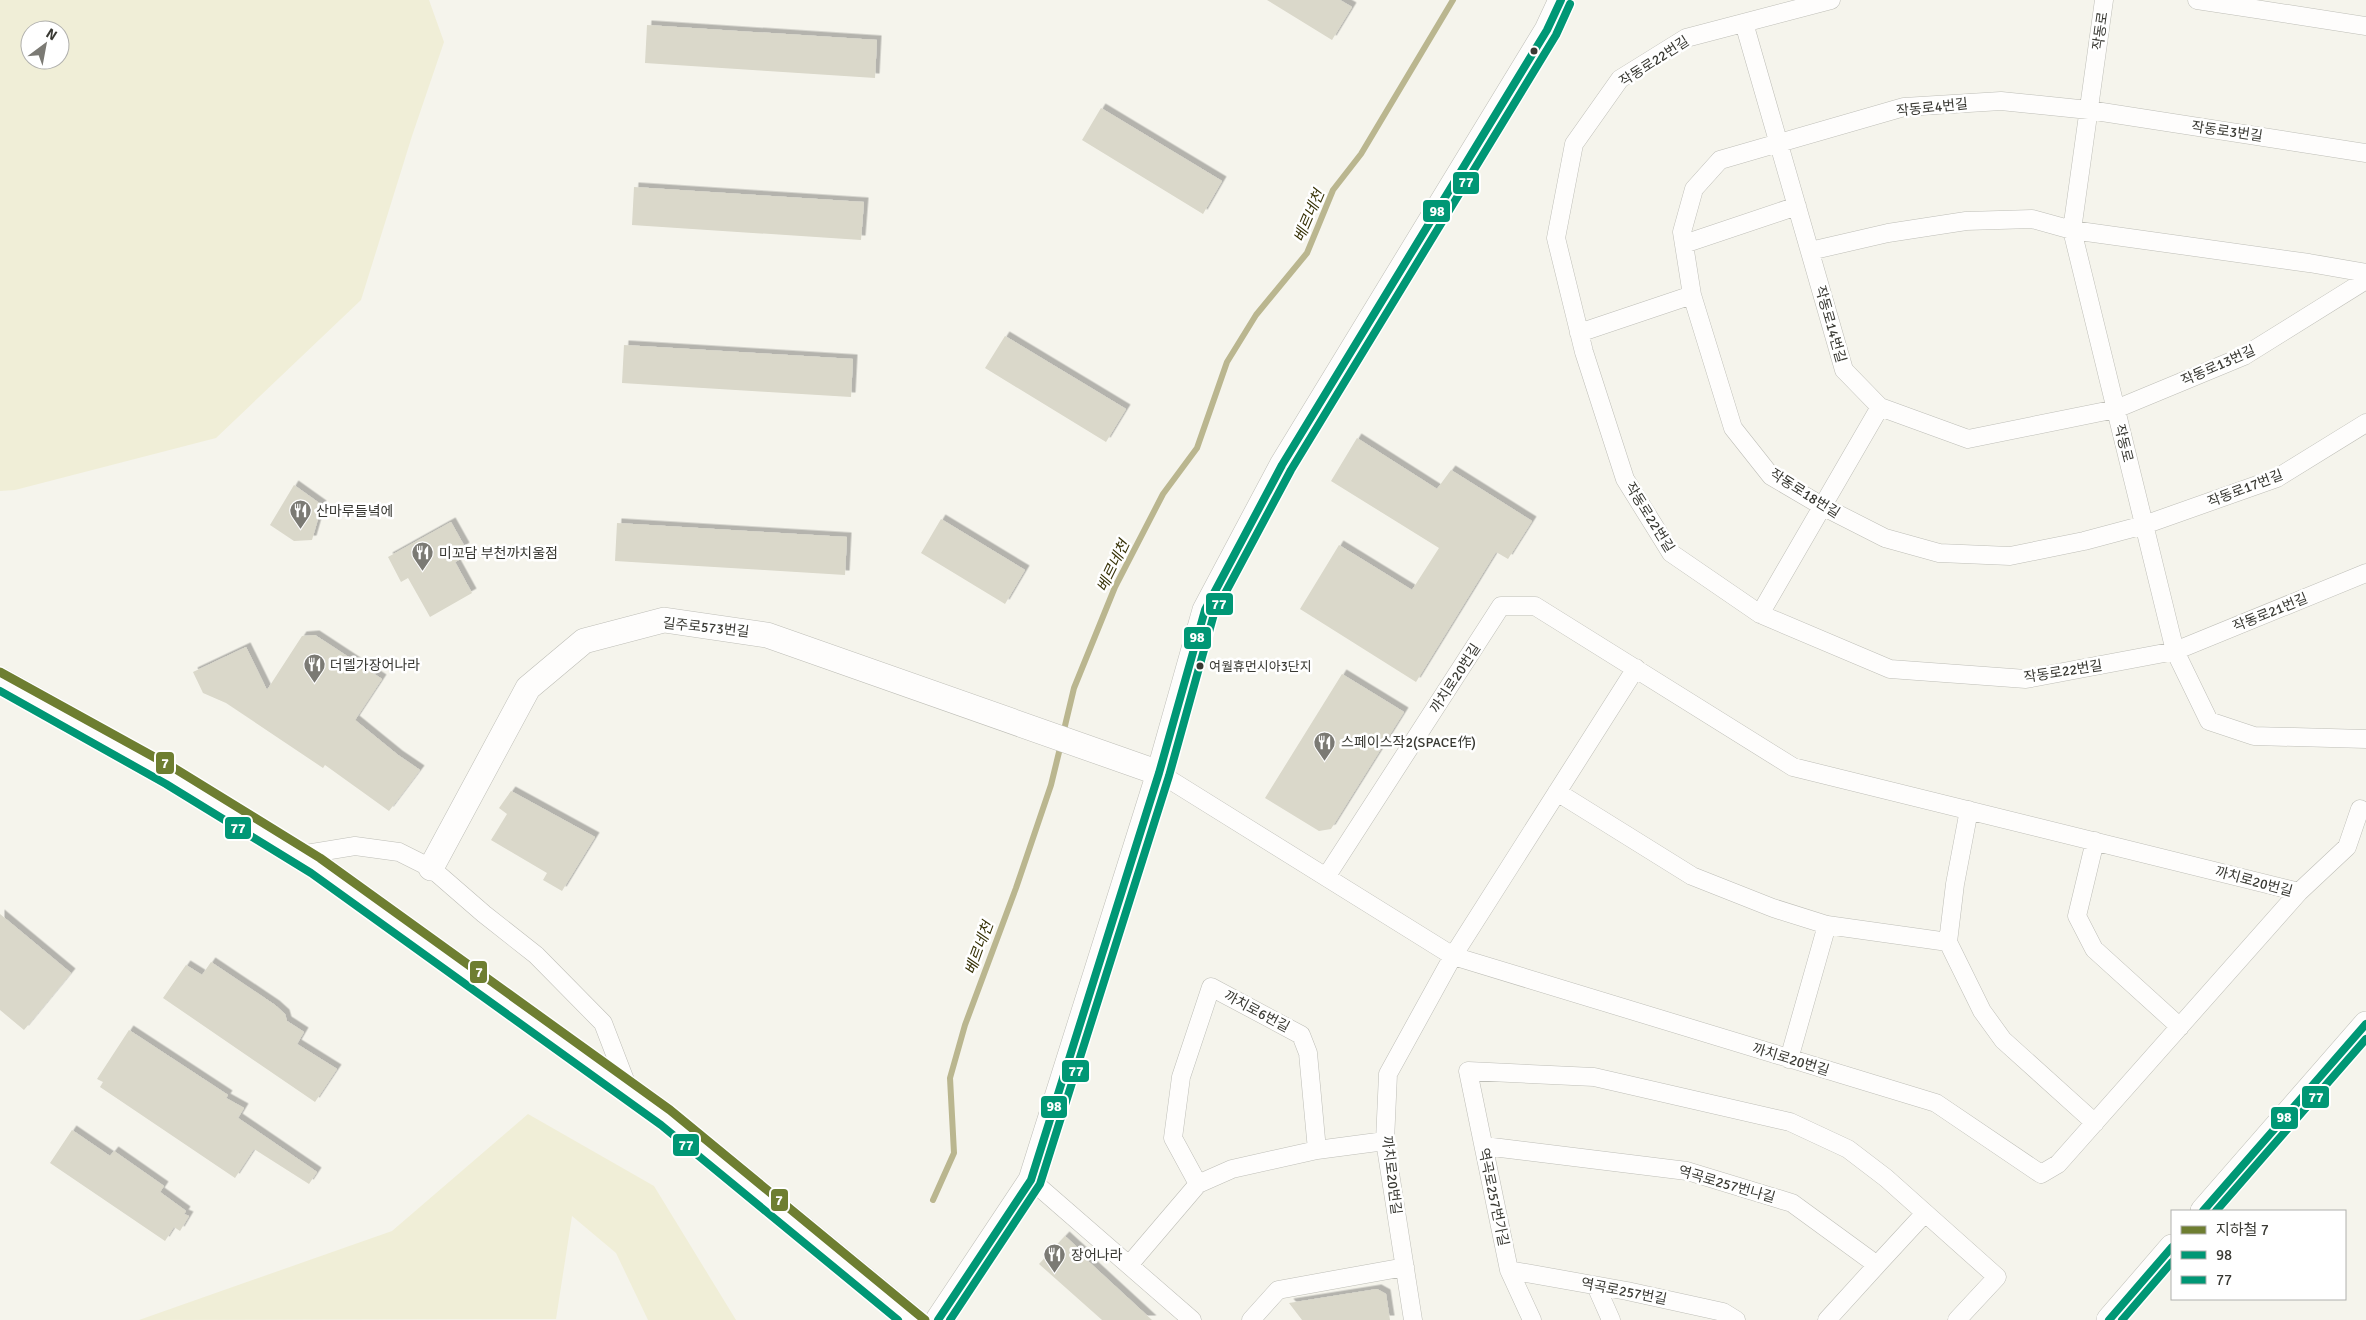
<svg xmlns="http://www.w3.org/2000/svg" width="2366" height="1320" viewBox="0 0 2366 1320" font-family="Signika,'Noto Sans KR',sans-serif">
	<style>
		.green { fill: #f0eed7; fill-rule: evenodd }
		.lines { fill: none; stroke-linecap: round; stroke-linejoin: round }
		.stream { stroke: #bab68f; stroke-width: 6 }
		.building { fill: #dad8ca; filter: url(#shadow) }
		.street-casing { stroke: #bebeb7; stroke-width: 19 }
		.secondary-casing { stroke: #bebeb7; stroke-width: 26 }
		.street { stroke: #fefdfc; stroke-width: 18 }
		.secondary { stroke: #fefdfc; stroke-width: 25 }
		.bus-1-casing { stroke: #fff; stroke-width: 11 }
		.bus-2-casing { stroke: #fff; stroke-width: 11 }
		.bus-1 { stroke: #009775; stroke-width: 8 }
		.bus-2 { stroke: #009775; stroke-width: 8 }
		.metro-1-casing { stroke: #fff; stroke-width: 12 }
		.metro-1 { stroke: #6e7e31; stroke-width: 9 }
		.bus-dot { fill: #393933; stroke: #fff; stroke-width: 2 }
		.labels { text-anchor: middle; stroke-width: 5; stroke-linejoin: round; paint-order: stroke }
		.bus-label { font-size: 13px; fill: #393933; stroke: #fff; text-anchor: start }
		.street-label { font-size: 14px; fill: #393933; stroke: #fff }
		.poi-label { font-size: 14px; fill: #393933; stroke: #fff; text-anchor: start }
		.water-label { font-size: 15px; font-style: italic; fill: #353004; stroke: #fff }
		.line-badge { stroke: #fff; stroke-width: 2 }
		.badge-label { font-size: 14px; text-anchor: middle; font-weight: bold; fill: #fff }
	</style>
	<defs>
		<filter id="shadow"><feDropShadow dx="4.5" dy="-4.5" stdDeviation="0" flood-color="#0004"/></filter>
	</defs>
	<rect width="100%" height="100%" fill="#f5f4ec"/>
	<!-- green -->
	<path class="green" d="M0 0H429L444 42 412 136 361 300 216 438 15 490 0 491ZM30 30H60V60H30Z
		M528 1114 654 1186 736 1320H648L616 1253 572 1216 556 1319 139 1320 392 1231Z"/>
	<g class="lines">
		<!-- stream -->
		<path class="stream" d="M1063 734 1074 688 1115 587 1163 494 1197 448 1227 362 1256 315 1307 253 1333 190 1361 154 1453 0
			M933 1200 954 1153 950 1078 965 1025 1016 888 1051 785 1061 744"/>
	</g>
	<!-- building -->
	<path class="building" d="M1267 0H1340L1352 7 1332 40Z
		M647 25 877 40 875 78 645 63Z
		M1101 108 1222 181 1203 214 1082 140Z
		M634 187 864 202 861 240 632 225Z
		M1005 336 1126 409 1106 442 985 368Z
		M624 345 853 359 851 397 622 383Z
		M1357 438 1437 489 1451 470 1532 521 1508 559 1496 552 1416 682 1300 609 1339 545 1412 590 1439 548 1331 481Z
		M294 485 322 505 312 540 294 541 270 525Z
		M941 519 1025 570 1005 604 921 553Z
		M451 522 465 547 461 550 465 557 455 562 472 593 430 617 408 578 401 582 388 557Z
		M617 523 847 537 845 575 615 561Z
		M315 635 382 679 355 720 398 755 420 770 389 811 325 765 323 768 226 703 203 693 193 672 246 647 267 690 302 636Z
		M1342 674 1404 712 1331 829 1319 831 1265 798Z
		M511 791 595 837 562 891 543 880 547 873 491 840 507 814 499 808Z
		M0 914 71 973 24 1030 0 1010Z
		M211 962 275 1005 285 1014 287 1021 304 1032 297 1044 337 1069 315 1102 163 998 186 965 202 975Z
		M129 1030 228 1095 226 1098 244 1108 238 1118 317 1172 309 1184 254 1149 235 1178 100 1087 103 1082 97 1079Z
		M72 1130 110 1156 114 1151 164 1186 160 1192 186 1211 184 1214 189 1216 180 1231 174 1227 165 1241 50 1163Z
		M1065 1236 1090 1259 1088 1261 1152 1320H1102L1039 1264Z
		M1377 1289 1386 1294 1390 1320H1302L1289 1303Z"/>
	<g class="lines">
		<defs>
			<path id="street" d="M1831 0 1686 38 1620 79 1574 144 1556 238 1584 352 1625 479 1671 553 1760 614 1890 669 2026 679 2175 651 2366 573
				M2104 0 2072 230 2175 651 2209 721 2254 736 2366 739
				M2197 0 2366 26
				M1744 23 1844 370 1880 407 1968 439 2116 409 2244 356 2366 280
				M2366 153 2089 110 2001 101 1904 107 1720 160 1694 189 1682 232 1692 295 1733 428 1771 476 1822 506 1885 538 1939 553 2010 556 2084 541 2144 525 2277 478 2366 423
				M1684 244 1797 206
				M1810 251 1888 233 1966 221 2032 219 2072 230 2309 263 2366 273
				M1579 333 1692 295
				M1760 614 1880 407
				M1159 773 1453 956 1936 1103 2041 1174 2058 1164 2299 892 2347 847 2360 809
				M1557 792 1692 876 1773 908 1827 925 1948 942
				M1969 810 1955 884 1948 942 1982 1011 2003 1040 2095 1123
				M2095 841 2077 916 2094 949 2180 1027
				M300 855 355 846 399 852 431 868 484 914 536 955 603 1023 628 1088
				M1326 877 1501 606H1535L1793 767 2299 892
				M1789 1059 1827 925
				M1484 1146 1687 1171 1792 1203 1877 1265 1827 1320
				M1031 1180 1192 1320
				M1198 1184 1173 1138 1181 1077 1211 987 1301 1035 1308 1053 1317 1150
				M1129 1265 1198 1184 1232 1169 1317 1150 1385 1141
				M1877 1265 1925 1213
				M1509 1270 1627 1291 1723 1312 1736 1320
				M1596 1286 1611 1320
				M1251 1320 1278 1290 1405 1267
				M1413 1320 1385 1141 1388 1074 1453 956 1636 668
				M1532 1320 1509 1270 1468 1071 1594 1077 1790 1122 1848 1149 1886 1178 1997 1277 1957 1320"/>
			<path id="secondary" d="M0 680 171 775 317 865 667 1117 914 1320
				M431 868 528 688 584 641 664 620 767 635 1159 773
				M2203 1211 2366 1024
				M938 1320 1031 1180 1159 773 1205 610 1282 465 1547 30 1561 0
				M2109 1320 2172 1247"/>
		</defs>
		<!-- street casing -->
		<use href="#street" class="street-casing"/>
		<!-- secondary casing -->
		<use href="#secondary" class="secondary-casing"/>
		<!-- street -->
		<use href="#street" class="street"/>
		<!-- secondary -->
		<use href="#secondary" class="secondary"/>
		<defs>
			<path id="bus-1" d="M2203 1211 2366 1024
				M938 1320 1031 1180 1159 773 1205 610 1282 465 1547 30 1561 0
				M2109 1320 2172 1247"/>
			<path id="bus-2" d="M0 691 166 784 311 873 661 1125 898 1320
				M2216 1211 2366 1039
				M950 1320 1040 1184 1169 776 1214 614 1291 470 1556 35 1570 4
				M2122 1320 2172 1262"/>
		</defs>
		<!-- bus-1 casing -->
		<use href="#bus-1" class="bus-1-casing"/>
		<!-- bus-2 casing -->
		<use href="#bus-2" class="bus-2-casing"/>
		<!-- bus-1 -->
		<use href="#bus-1" class="bus-1"/>
		<!-- bus-2 -->
		<use href="#bus-2" class="bus-2"/>
		<defs>
			<path id="metro-1" d="M0 672 174 768 320 858 670 1110 925 1320"/>
		</defs>
		<!-- metro-1 casing -->
		<use href="#metro-1" class="metro-1-casing"/>
		<!-- metro-1 -->
		<use href="#metro-1" class="metro-1"/>
	</g>
	<!-- icons -->
	<defs>
		<symbol id="restaurant-pin" viewBox="-11 -11 22 30"><path d="M0 17L-7.5 6A9.5 9.5 0 1 1 7.5 6Z" fill="#7b7a74" stroke="#fff"/><path d="M-5-6h1v4h1v-4h1v4h1v-4h1v5L-1.5 .5V6h-2V.5L-5-1ZM5-6V6H3V1.5H1.5Q1.5-4 5-6Z" fill="#fff"/></symbol>
	</defs>
	<g fill-rule="evenodd">
		<use href="#restaurant-pin" x="288" y="498" width="25" height="34"/>
		<use href="#restaurant-pin" x="410" y="540" width="25" height="34"/>
		<use href="#restaurant-pin" x="302" y="652" width="25" height="34"/>
		<use href="#restaurant-pin" x="1312" y="730" width="25" height="34"/>
		<use href="#restaurant-pin" x="1042" y="1242" width="25" height="34"/>
	</g>
	<!-- markers -->
	<g class="bus-dot">
		<circle cx="1534" cy="51" r="4.5"/>
		<circle cx="1200" cy="666" r="4.5"/>
	</g>
	<g class="labels">
		<!-- bus labels -->
		<g class="bus-label">
			<text x="1209" y="671">여월휴먼시아3단지</text>
		</g>
		<!-- street labels -->
		<g class="street-label">
			<text transform="translate(2100 31) rotate(-82)" y="5">작동로</text>
			<text transform="translate(1654 61) rotate(-33)" y="5">작동로22번길</text>
			<text transform="translate(1932 107) rotate(-6)" y="5">작동로4번길</text>
			<text transform="translate(2227 131) rotate(8)" y="5">작동로3번길</text>
			<text transform="translate(1831 324) rotate(74)" y="5">작동로14번길</text>
			<text transform="translate(2218 365) rotate(-24)" y="5">작동로13번길</text>
			<text transform="translate(2124 443) rotate(76)" y="5">작동로</text>
			<text transform="translate(2245 488) rotate(-21)" y="5">작동로17번길</text>
			<text transform="translate(1805 493) rotate(32)" y="5">작동로18번길</text>
			<text transform="translate(1650 517) rotate(58)" y="5">작동로22번길</text>
			<text transform="translate(2270 612) rotate(-22)" y="5">작동로21번길</text>
			<text transform="translate(706 627) rotate(6)" y="5">길주로573번길</text>
			<text transform="translate(2063 671) rotate(-9)" y="5">작동로22번길</text>
			<text transform="translate(1455 678) rotate(-57)" y="5">까치로20번길</text>
			<text transform="translate(2254 881) rotate(15)" y="5">까치로20번길</text>
			<text transform="translate(1257 1011) rotate(28)" y="5">까치로6번길</text>
			<text transform="translate(1791 1059) rotate(17)" y="5">까치로20번길</text>
			<text transform="translate(1392 1175) rotate(83)" y="5">까치로20번길</text>
			<text transform="translate(1727 1184) rotate(16)" y="5">역곡로257번나길</text>
			<text transform="translate(1494 1197) rotate(78)" y="5">역곡로257번가길</text>
			<text transform="translate(1624 1291) rotate(11)" y="5">역곡로257번길</text>
		</g>
		<!-- poi labels -->
		<g class="poi-label">
			<text x="316" y="516">산마루들녘에</text>
			<text x="439" y="558">미꼬담 부천까치울점</text>
			<text x="330" y="670">더델가장어나라</text>
			<text x="1341" y="747">스페이스작2(SPACE作)</text>
			<text x="1071" y="1260">장어나라</text>
		</g>
		<!-- water labels -->
		<g class="water-label">
			<text transform="translate(1309 216) rotate(-67)" y="5">베르네천</text>
			<text transform="translate(1113 566) rotate(-64)" y="5">베르네천</text>
			<text transform="translate(979 948) rotate(-70)" y="5">베르네천</text>
		</g>
	</g>
	<g class="line-badge">
		<rect x="1452" y="171" width="28" height="24" rx="5" fill="#009775"/>
		<rect x="1422" y="199" width="29" height="24" rx="5" fill="#009775"/>
		<rect x="1205" y="592" width="29" height="24" rx="5" fill="#009775"/>
		<rect x="1183" y="626" width="29" height="24" rx="5" fill="#009775"/>
		<rect x="155" y="751" width="20" height="24" rx="5" fill="#6e7e31"/>
		<rect x="224" y="816" width="28" height="24" rx="5" fill="#009775"/>
		<rect x="469" y="960" width="19" height="24" rx="5" fill="#6e7e31"/>
		<rect x="1061" y="1059" width="29" height="24" rx="5" fill="#009775"/>
		<rect x="2301" y="1085" width="29" height="24" rx="5" fill="#009775"/>
		<rect x="1040" y="1095" width="28" height="24" rx="5" fill="#009775"/>
		<rect x="2270" y="1106" width="29" height="24" rx="5" fill="#009775"/>
		<rect x="672" y="1133" width="28" height="24" rx="5" fill="#009775"/>
		<rect x="770" y="1188" width="19" height="24" rx="5" fill="#6e7e31"/>
	</g>
	<g class="badge-label">
		<text x="1466" y="187">77</text>
		<text x="1437" y="216">98</text>
		<text x="1219" y="609">77</text>
		<text x="1197" y="642">98</text>
		<text x="165" y="768">7</text>
		<text x="238" y="833">77</text>
		<text x="479" y="977">7</text>
		<text x="1076" y="1076">77</text>
		<text x="2316" y="1102">77</text>
		<text x="1054" y="1111">98</text>
		<text x="2284" y="1122">98</text>
		<text x="686" y="1150">77</text>
		<text x="779" y="1205">7</text>
	</g>
	<!-- legend -->
	<rect x="2171" y="1210" width="175" height="90" fill="#ffffff" stroke="#b0b0ad"/>
	<rect x="2181" y="1226" width="25" height="8" fill="#6e7e31" stroke="#b0b0ad"/>
	<text x="2216" y="1235" font-size="15" fill="#393933">지하철 7</text>
	<rect x="2181" y="1251" width="25" height="8" fill="#009775" stroke="#b0b0ad"/>
	<text x="2216" y="1260" font-size="15" fill="#393933">98</text>
	<rect x="2181" y="1276" width="25" height="8" fill="#009775" stroke="#b0b0ad"/>
	<text x="2216" y="1285" font-size="15" fill="#393933">77</text>
	<!-- north arrow -->
	<g transform="translate(45 45) rotate(32)"><circle r="24" fill="#ffffff" stroke="#b0b0ad"/>
	<path d="M0-4L9 19L0 12L-9 19Z" fill="#7b7a74"/>
	<text y="-8" font-size="14" font-weight="bold" text-anchor="middle" fill="#393933">N</text>
	</g>
</svg>
